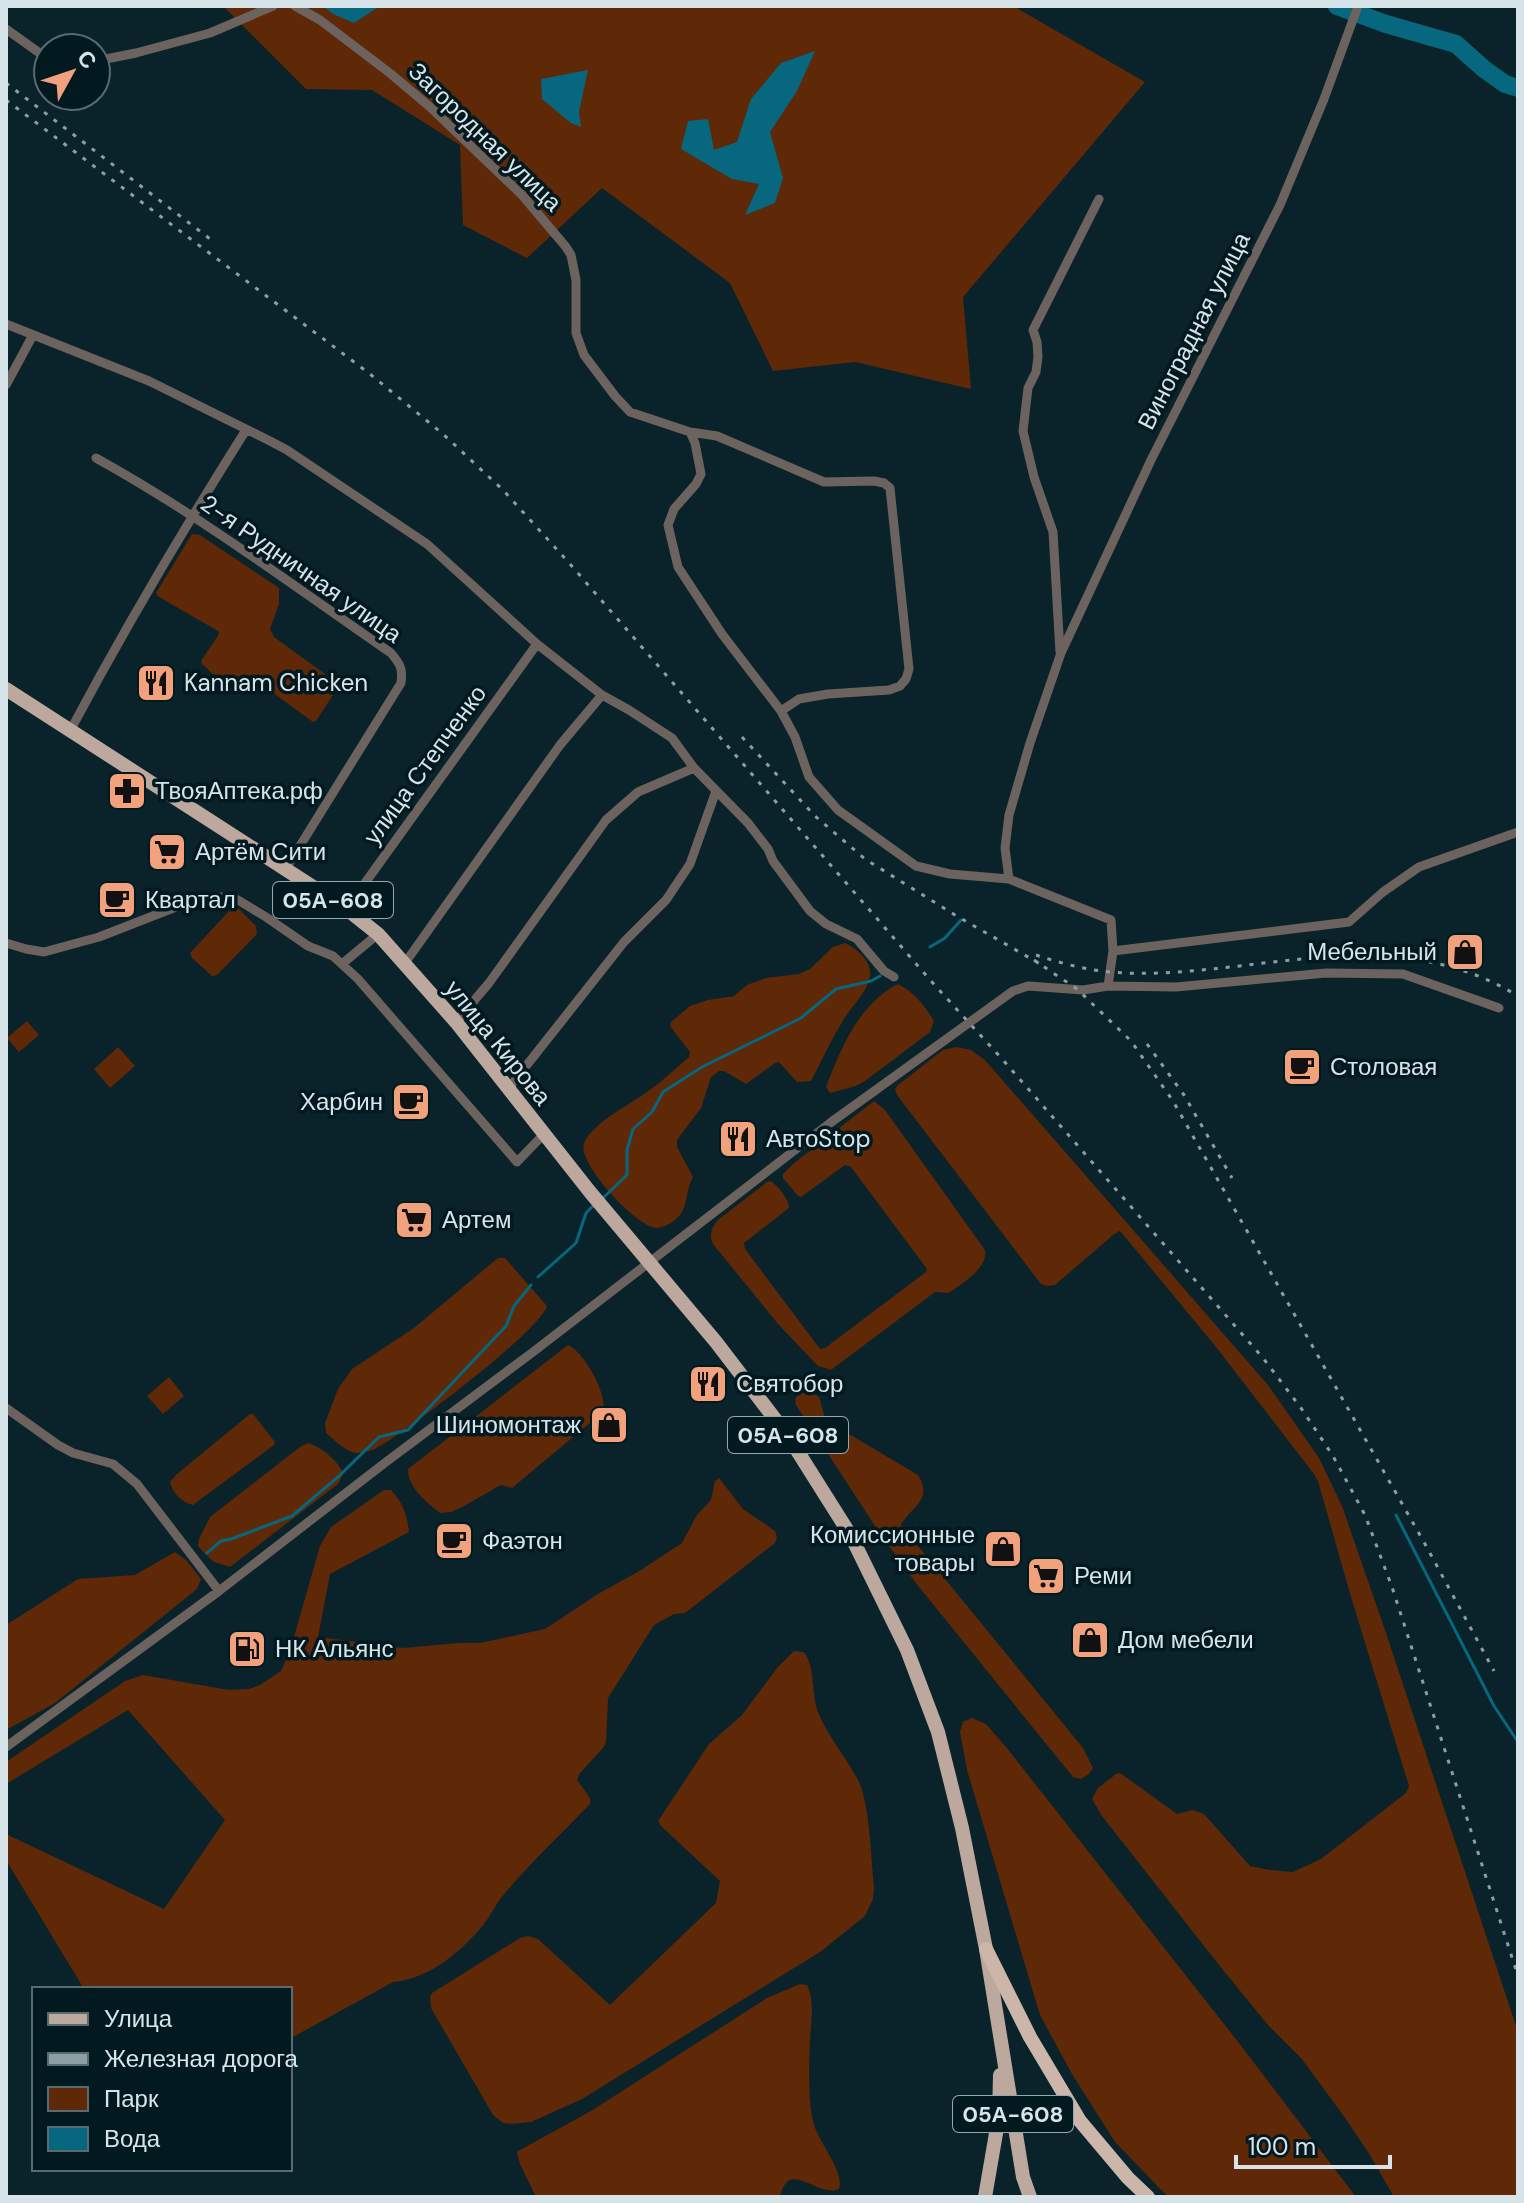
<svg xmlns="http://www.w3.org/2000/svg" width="1524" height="2203" viewBox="0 0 1524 2203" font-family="'DM Sans',sans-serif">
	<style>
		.green { fill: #5f2807 }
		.water { fill: #06677e }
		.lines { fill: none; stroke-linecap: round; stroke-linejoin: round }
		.stream { stroke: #06677e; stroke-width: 3 }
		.river { stroke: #06677e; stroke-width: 18 }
		.minor { stroke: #6d635e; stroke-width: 9 }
		.primary { stroke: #bda89e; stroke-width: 14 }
		.trunk { stroke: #ccb6aa; stroke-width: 14 }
		.rail { stroke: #8d9fa5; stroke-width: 3; stroke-dasharray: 4 8; stroke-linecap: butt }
		.labels { text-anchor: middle; stroke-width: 7; stroke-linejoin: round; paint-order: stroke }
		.shield { fill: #021920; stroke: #97a8ad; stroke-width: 2 }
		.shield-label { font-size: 22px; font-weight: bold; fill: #d7e5ea }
		.street-label { font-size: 24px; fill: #d7e5ea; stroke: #021920 }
		.poi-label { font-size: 24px; fill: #d7e5ea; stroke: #021920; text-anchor: start }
	</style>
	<rect width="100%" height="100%" fill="#0a232a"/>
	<!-- green -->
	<path class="green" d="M223 6H1013L1145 82 963 297 971 389 855 362 773 371 730 283 602 188 527 258 463 225 460 145 372 90 306 89Z
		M192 534 200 535 279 588V604L270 629 274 637 336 682 338 687 316 721 313 722 249 675H245L232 688H228L202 664 201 661 219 634 218 631 159 597 156 593Z
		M235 908 239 909 256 926 257 934 217 975 212 976 192 958 190 953 230 910Z
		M845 943C857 949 872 961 870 976 868 991 852 1006 844 1019 832 1038 822 1060 811 1081L797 1082 779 1062 775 1063 746 1084 724 1071H719L711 1077 701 1108 677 1140V1147L693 1177C683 1195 691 1212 669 1224 668 1225 659 1228 657 1228 637 1228 576 1162 584 1143 594 1121 632 1104 651 1089 664 1080 676 1068 689 1057L690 1052 670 1026 671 1022 690 1006 708 1000 734 996 747 985 766 978 799 974 810 969 833 947Z
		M898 984C914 992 925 1006 934 1021L930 1032 865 1081 856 1086 830 1093 826 1087C841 1048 859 1004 898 984Z
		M27 1021 39 1035 19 1052 7 1038Z
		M118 1047 135 1066 110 1088 94 1069Z
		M956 1047 971 1050 985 1060 1268 1385 1319 1458 1342 1506 1386 1633 1518 2032V2197H1394L1370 2155 1343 2115 1301 2058 1268 2025 1219 1965 1102 1816 1092 1799 1098 1788 1116 1774 1120 1773 1177 1814 1193 1810 1204 1814 1250 1866 1269 1870 1293 1872 1321 1859 1406 1793 1409 1786 1351 1597 1318 1481 1314 1474 1216 1347 1121 1232 1119 1231 1113 1235 1055 1285 1047 1286 1041 1284 897 1095 895 1089 898 1085 943 1050Z
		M874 1101 885 1110 985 1250C988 1269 963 1282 949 1293L935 1292 831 1370 818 1366 778 1324 713 1244C709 1235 711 1228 718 1220L767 1182 771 1181C778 1187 789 1198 789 1208L744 1243 745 1249 820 1349 825 1348 926 1272 927 1269 851 1167 845 1165 801 1197 798 1196 783 1178V1174L793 1164Z
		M498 1258H505L547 1306C540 1331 403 1435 375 1449 370 1451 363 1453 357 1453 345 1452 335 1440 326 1433L325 1423 338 1389 352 1369 414 1328Z
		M568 1345C584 1352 608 1394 603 1412L512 1488 501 1485 464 1506 451 1512 440 1513C427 1503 407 1486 408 1469Z
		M169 1377 184 1396 163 1414 147 1396Z
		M801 1392 812 1393 819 1397 825 1418 832 1424 918 1475C934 1501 910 1507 901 1525L1083 1748 1093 1768 1089 1774 1081 1779 1073 1777 915 1582 881 1535 796 1405 795 1399Z
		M250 1414H253L275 1442 274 1445 193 1505C182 1503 172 1492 170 1482L177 1474Z
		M308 1443C321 1447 339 1461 343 1474L338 1484 230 1567 214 1562 204 1553 198 1546 199 1539 210 1517 300 1447Z
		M719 1478 743 1509 775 1531 777 1537 775 1543 685 1613 674 1614 654 1625 608 1698 606 1742 603 1748 579 1774 577 1780 590 1798V1804C560 1835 528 1865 501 1898 495 1906 490 1916 484 1924 461 1952 429 1979 393 1982L293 2037H290V1989H84L6 1860V1834L164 1909 225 1820 128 1710 6 1784V1762L125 1681 143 1675 229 1690 249 1689 260 1685 281 1671 290 1651 320 1546 331 1527 384 1490H391C403 1503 407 1514 409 1532L330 1574 318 1637 403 1648 459 1643H480L545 1629 598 1594 641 1570 682 1543 697 1515 711 1500 715 1481Z
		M175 1552 186 1560 201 1579 197 1589 55 1703 6 1730V1625L78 1579 135 1575Z
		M794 1651 804 1652C816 1669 811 1693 818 1712 828 1737 847 1758 859 1782 870 1806 871 1859 874 1887L873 1899 865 1916 820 1952 582 2099 531 2122 512 2124 503 2123 493 2115 431 2008 430 1997 432 1993 520 1938 528 1936 538 1939 610 2005 716 1903 720 1881 661 1826 658 1821 709 1744 742 1715 777 1668Z
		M972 1718 986 1724 1006 1747 1239 2043 1356 2197H1168L1115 2142 1072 2074 1040 2015 967 1770 960 1732 963 1722Z
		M800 1984 807 1985C815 2001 811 2022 810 2040 809 2063 808 2099 813 2121 817 2141 845 2171 839 2189 817 2199 789 2157 780 2197H536L520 2164 517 2153 518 2151 591 2111 767 1998Z"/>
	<!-- water -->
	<path class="water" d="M323 6H380L354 23 333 14Z
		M815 51 797 91 770 132 783 178 775 203 745 215 759 184 732 179 681 149 688 121 708 119 714 150 737 142 751 99 781 63Z
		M588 70 579 112 581 127 571 123 542 99 541 79Z"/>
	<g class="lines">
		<!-- stream -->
		<path class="stream" d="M930 947 945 938 961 920
			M603 1198 627 1175V1150L633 1129 652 1112 663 1092 702 1067 801 1018 836 989 871 981 880 976
			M538 1277 576 1243 586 1213 594 1205
			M1396 1515 1494 1706 1518 1742
			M207 1553 221 1541 231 1539 292 1516 339 1476 379 1437 408 1430 506 1326 514 1306 531 1285"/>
		<!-- river -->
		<path class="river" d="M1337 6 1386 24 1456 44 1484 69 1505 84 1518 88"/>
		<!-- minor -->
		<path class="minor" d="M295 6 320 20 391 74 430 107 522 195 566 247 571 255 576 280V333L584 355 615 396 630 412 690 432 695 443 701 474 696 484 674 509 668 525 678 567 722 634 781 711 795 737 809 777 838 810 916 866 950 874 1009 879
			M6 29 48 59
			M96 61 136 53 210 33 273 6
			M6 324 149 381 270 441 287 450 427 544 537 644 602 695 629 710 672 738 694 768 748 823 768 849 773 861 810 911 826 924 857 939 884 971 894 977
			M6 385 33 335
			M690 432 717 436 824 482 874 481 884 483 890 488 909 669 906 679 900 686 889 690 828 694 799 699 781 711
			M96 458C199 515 294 586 391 653 400 664 403 668 401 683L285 870
			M1060 652 1053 532 1034 477 1023 431 1028 388 1036 372 1038 357 1037 342 1033 330 1099 199
			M70 731C125 628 184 528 246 430
			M344 907 360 890 537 644
			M6 943 26 949 44 952 99 937 176 907 208 897H223L238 900 266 917 308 946 333 956 358 979 517 1162 543 1135
			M1113 951 1349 922 1383 892 1419 867 1518 832
			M405 963 560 745 602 695
			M342 964 378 934
			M1108 986 1113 951 1111 920 1009 879 1005 848 1009 815 1030 743 1061 653 1151 460 1280 205 1324 99 1358 6
			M456 1022 489 983 606 820 638 792 694 768
			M508 1089 624 942 666 900 690 864 716 791
			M6 1408 58 1445 73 1453 113 1464 137 1484 219 1591
			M6 1747 219 1591 386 1462 533 1352 830 1123 1013 991 1028 986 1083 990 1108 986 1176 987 1326 973 1403 974 1499 1008"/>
		<!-- primary -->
		<path class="primary" d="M6 689 344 907 378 934 456 1022 590 1192 716 1342 788 1436 851 1536 907 1650 938 1732 962 1828 986 1949 1023 2177 1030 2197
			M985 2197 999 2116 1000 2075"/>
		<!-- trunk -->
		<path class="trunk" d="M986 1949 1030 2037 1080 2121 1128 2178 1148 2197"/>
		<!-- rail -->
		<path class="rail" d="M6 83 214 242
			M6 100 370 374 443 434 503 490 570 564 931 981 1003 1060 1263 1358 1301 1408 1333 1456 1365 1515 1392 1587 1518 1976
			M742 737 815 816 865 859 955 915 1042 965
			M1036 955C1057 962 1079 968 1101 971 1141 976 1183 972 1222 968 1325 956 1425 939 1518 996
			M1034 960 1077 989 1131 1041 1173 1101 1425 1544 1494 1671
			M1147 1044 1184 1095 1232 1178"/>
	</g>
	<!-- icons -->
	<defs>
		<symbol id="restaurant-square" viewBox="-11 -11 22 22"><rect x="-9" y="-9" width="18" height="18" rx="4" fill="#f1a17c" stroke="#021920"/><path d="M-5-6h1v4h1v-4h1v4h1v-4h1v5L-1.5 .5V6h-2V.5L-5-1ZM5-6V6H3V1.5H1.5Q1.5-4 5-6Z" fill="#111"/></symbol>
		<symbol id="pharmacy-square" viewBox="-11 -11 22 22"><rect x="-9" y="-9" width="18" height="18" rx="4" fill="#f1a17c" stroke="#021920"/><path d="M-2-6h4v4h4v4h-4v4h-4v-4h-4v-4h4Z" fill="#111"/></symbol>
		<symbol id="supermarket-square" viewBox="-11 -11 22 22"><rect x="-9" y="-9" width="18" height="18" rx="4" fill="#f1a17c" stroke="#021920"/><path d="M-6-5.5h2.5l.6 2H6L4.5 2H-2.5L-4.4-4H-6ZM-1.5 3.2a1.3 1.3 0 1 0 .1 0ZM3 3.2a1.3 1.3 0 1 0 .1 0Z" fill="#111"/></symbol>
		<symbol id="cafe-square" viewBox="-11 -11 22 22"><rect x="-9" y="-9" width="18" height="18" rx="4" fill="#f1a17c" stroke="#021920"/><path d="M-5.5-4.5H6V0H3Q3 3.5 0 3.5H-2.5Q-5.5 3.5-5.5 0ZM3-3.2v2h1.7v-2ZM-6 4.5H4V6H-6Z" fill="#111"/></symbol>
		<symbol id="shop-square" viewBox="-11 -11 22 22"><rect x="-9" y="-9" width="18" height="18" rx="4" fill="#f1a17c" stroke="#021920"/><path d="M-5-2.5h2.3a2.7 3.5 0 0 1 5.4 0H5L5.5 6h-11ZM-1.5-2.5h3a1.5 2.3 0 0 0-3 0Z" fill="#111"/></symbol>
		<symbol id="fuel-square" viewBox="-11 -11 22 22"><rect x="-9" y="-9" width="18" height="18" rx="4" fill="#f1a17c" stroke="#021920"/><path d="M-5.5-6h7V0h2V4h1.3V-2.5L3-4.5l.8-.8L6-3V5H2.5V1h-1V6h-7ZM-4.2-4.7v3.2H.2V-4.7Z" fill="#111"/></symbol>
	</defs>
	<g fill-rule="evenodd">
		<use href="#restaurant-square" x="134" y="661" width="44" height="44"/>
		<use href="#pharmacy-square" x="105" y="769" width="44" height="44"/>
		<use href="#supermarket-square" x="145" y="830" width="44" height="44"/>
		<use href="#cafe-square" x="95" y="878" width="44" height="44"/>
		<use href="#shop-square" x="1443" y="930" width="44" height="44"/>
		<use href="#cafe-square" x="1280" y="1045" width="44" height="44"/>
		<use href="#cafe-square" x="389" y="1080" width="44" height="44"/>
		<use href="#restaurant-square" x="716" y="1117" width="44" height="44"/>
		<use href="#supermarket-square" x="392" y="1198" width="44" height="44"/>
		<use href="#restaurant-square" x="686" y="1362" width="44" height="44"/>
		<use href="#shop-square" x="587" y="1403" width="44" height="44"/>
		<use href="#cafe-square" x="432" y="1519" width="44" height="44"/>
		<use href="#shop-square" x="981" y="1527" width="44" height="44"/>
		<use href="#supermarket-square" x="1024" y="1554" width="44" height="44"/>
		<use href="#shop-square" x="1068" y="1618" width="44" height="44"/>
		<use href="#fuel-square" x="225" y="1627" width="44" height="44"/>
	</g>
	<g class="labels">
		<!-- shield labels -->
		<g class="shield">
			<rect x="273" y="882" width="120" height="36" rx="6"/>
			<rect x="728" y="1417" width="120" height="36" rx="6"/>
			<rect x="953" y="2096" width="120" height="36" rx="6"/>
		</g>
		<g class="shield-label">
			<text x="333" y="908">05А-608</text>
			<text x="788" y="1443">05А-608</text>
			<text x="1013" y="2122">05А-608</text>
		</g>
		<!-- street labels -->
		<g class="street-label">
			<text transform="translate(485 137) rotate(44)" y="8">Загородная улица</text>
			<text transform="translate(1194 331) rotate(-63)" y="8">Виноградная улица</text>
			<text transform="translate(301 569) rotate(35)" y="8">2-я Рудничная улица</text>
			<text transform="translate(425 765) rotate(-54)" y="8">улица Степченко</text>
			<text transform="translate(498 1043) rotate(51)" y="8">улица Кирова</text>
		</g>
		<!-- poi labels -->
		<g class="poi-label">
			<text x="184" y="691">Kannam Chicken</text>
			<text x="155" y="799">ТвояАптека.рф</text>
			<text x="195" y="860">Артём Сити</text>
			<text x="145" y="908">Квартал</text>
			<text x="1437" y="960" text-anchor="end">Мебельный</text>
			<text x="1330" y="1075">Столовая</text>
			<text x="383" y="1110" text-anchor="end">Харбин</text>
			<text x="766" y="1147">АвтоStop</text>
			<text x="442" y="1228">Артем</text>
			<text x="736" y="1392">Святобор</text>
			<text x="581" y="1433" text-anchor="end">Шиномонтаж</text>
			<text x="975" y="1543" text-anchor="end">Комиссионные<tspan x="975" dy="28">товары</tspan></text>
			<text x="482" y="1549">Фаэтон</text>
			<text x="1074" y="1584">Реми</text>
			<text x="1118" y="1648">Дом мебели</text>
			<text x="275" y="1657">НК Альянс</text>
		</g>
	</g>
	<!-- border -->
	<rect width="1524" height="2203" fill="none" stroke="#d7e5ea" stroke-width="16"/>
	<!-- legend -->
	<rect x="32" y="1987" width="260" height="184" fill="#021920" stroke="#576b71" stroke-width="2"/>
	<rect x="48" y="2013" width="40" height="12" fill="#bda89e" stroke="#576b71" stroke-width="2"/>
	<text x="104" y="2027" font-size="24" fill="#d7e5ea">Улица</text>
	<rect x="48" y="2053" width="40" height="12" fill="#8d9fa5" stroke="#576b71" stroke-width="2"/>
	<text x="104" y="2067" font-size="24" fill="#d7e5ea">Железная дорога</text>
	<rect x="48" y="2087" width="40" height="24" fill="#5f2807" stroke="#576b71" stroke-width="2"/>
	<text x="104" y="2107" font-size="24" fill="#d7e5ea">Парк</text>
	<rect x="48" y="2127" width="40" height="24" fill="#06677e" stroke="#576b71" stroke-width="2"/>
	<text x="104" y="2147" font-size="24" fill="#d7e5ea">Вода</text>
	<!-- north arrow -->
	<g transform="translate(72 72) rotate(50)"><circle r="38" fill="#021920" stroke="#576b71" stroke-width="2"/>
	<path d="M0-6L14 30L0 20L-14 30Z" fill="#f1a17c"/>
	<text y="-12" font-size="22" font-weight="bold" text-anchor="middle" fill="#d7e5ea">С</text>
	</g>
	<!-- scale -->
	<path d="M1236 2155v12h154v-12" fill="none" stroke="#d7e5ea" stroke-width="4"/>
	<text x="1248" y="2155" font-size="24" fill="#d7e5ea" stroke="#021920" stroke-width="6" paint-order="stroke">100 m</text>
</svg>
